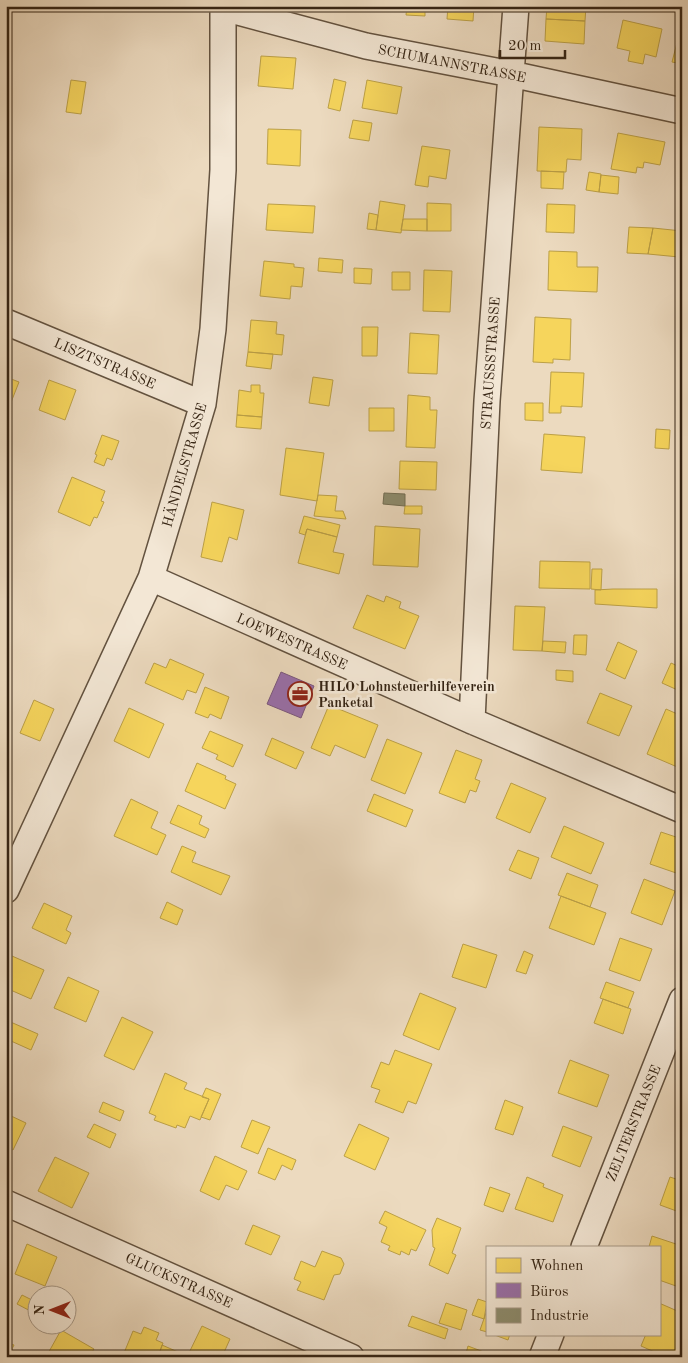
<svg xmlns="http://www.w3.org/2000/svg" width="688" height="1363" viewBox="0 0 688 1363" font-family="'Old Standard TT',serif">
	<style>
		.homes { fill: #f6d55c; stroke: #bca046 }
		.offices { fill: #9970ab; stroke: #7b597e }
		.industry { fill: #8c8c6e; stroke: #726d53 }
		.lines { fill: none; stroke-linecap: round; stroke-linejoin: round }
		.minor-casing { stroke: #63523f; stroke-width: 28 }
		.minor { stroke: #f3e7d5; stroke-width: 25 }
		.labels { text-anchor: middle; stroke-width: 5; stroke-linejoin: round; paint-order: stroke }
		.street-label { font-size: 14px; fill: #352414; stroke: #f3e7d5 }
		.poi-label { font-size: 14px; font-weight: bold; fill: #352414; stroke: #f3e7d5; text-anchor: start }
	</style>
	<rect width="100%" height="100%" fill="#ecdabf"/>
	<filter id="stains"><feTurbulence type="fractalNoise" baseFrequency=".004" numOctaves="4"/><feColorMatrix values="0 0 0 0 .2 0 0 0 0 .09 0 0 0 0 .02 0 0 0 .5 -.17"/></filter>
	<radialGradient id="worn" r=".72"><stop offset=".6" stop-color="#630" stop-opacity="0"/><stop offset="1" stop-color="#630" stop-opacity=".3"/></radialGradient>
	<!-- homes -->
	<path class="homes" d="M407 6H425V16L406 15Z
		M448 6H474L473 21 447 19Z
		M547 6H586L585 21 546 19Z
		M546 19 585 21 584 44 545 41Z
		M623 20 662 29 656 57 645 54 643 64 628 61 630 51 617 48Z
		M679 35 682 36V64L672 62Z
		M261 56 296 58 293 89 258 86Z
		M334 79 346 82 340 111 328 108Z
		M71 80 86 82 81 114 66 112Z
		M367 80 402 87 397 114 362 108Z
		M353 120 372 123 369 141 349 138Z
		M539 127 582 129 581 160 567 159 566 172 537 171Z
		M268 129 301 130 300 166 267 164Z
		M618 133 665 142 660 165 644 162 643 168 637 167 636 173 611 169Z
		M422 146 450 150 446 179 429 176 428 187 415 185Z
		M682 154V178L677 177Z
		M541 171 564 172 563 189 541 188Z
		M589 172 601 174 599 192 586 190Z
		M601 175 619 177 618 194 599 192Z
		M380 201 405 205 401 233 376 230Z
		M427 203 451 204V231H427Z
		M268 204 315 206 313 233 266 230Z
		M547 204 575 205 574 233 546 232Z
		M369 213 378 215 376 230 367 229Z
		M403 219H427V231L401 230Z
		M629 227 653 228 648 254 627 253Z
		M653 228 682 231 679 257 648 254Z
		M549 251 577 252V267H598L597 292 548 290Z
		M319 258 343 260 342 273 318 271Z
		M264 261 294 264V267L304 268 302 287 291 286 290 299 260 296Z
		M354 268 372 269 371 284 354 283Z
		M424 270 452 271 450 312 423 311Z
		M392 272H410V290H392Z
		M535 317 571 319 570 360 553 359V363L533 362Z
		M251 320 277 322 276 334 284 335 282 355 248 352Z
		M362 327H378L377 356H362Z
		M410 333 439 335 437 374 408 373Z
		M248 352 273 354 271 369 246 366Z
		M551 372 584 373 582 407 561 406V413H549Z
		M6 377 19 382 8 410 6 409Z
		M313 377 333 380 329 406 309 403Z
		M49 380 76 390 65 420 39 410Z
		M251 385H260V393H264L262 417 237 415 239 390 251 392Z
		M408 395 430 397V410H437L435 448 406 447Z
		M525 403H543V421L525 420Z
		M369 408H394V431H369Z
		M237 415 262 417 261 429 236 427Z
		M656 429 670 430 669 449 655 448Z
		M544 434 585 437 582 473 541 470Z
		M102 435 119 441 112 460 107 458 104 466 94 462 97 455 95 454Z
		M286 448 324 453 317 501 280 495Z
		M400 461 437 462 436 490 399 489Z
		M72 477 105 491 101 501 104 502 97 518 94 517 90 526 58 512Z
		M318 495 337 496 335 511H343L346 519 314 516Z
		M212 502 244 510 237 540 229 537 222 562 201 557Z
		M405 506H422V514H404Z
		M304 516 340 525 337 537 307 529 305 535 299 533Z
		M375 526 420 529 418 567 373 565Z
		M307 529 337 537 333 552 344 554 339 574 298 563Z
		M540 561 590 562V589L539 588Z
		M592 569H602L601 590 591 589Z
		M613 589H657V608L595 604V590Z
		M367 595 384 602 386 596 401 602 399 608 419 616 405 649 353 628Z
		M515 606 545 607 542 651 513 650Z
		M574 635H587L586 655 573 654Z
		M543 641 566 642 565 653 542 651Z
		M618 642 637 651 625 679 606 670Z
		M170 659 204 674 196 693 187 690 183 700 145 683 154 663 166 668Z
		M671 663 682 668V692L662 683Z
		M556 670 573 671V682L556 680Z
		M205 687 229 697 221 719 210 714 208 718 195 713Z
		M600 693 632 706 619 736 587 723Z
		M34 700 54 709 40 741 20 733Z
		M329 705 378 725 365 758 335 745 330 756 311 748Z
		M129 708 164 724 149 758 114 741Z
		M666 709 682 716V769L647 754Z
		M210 731 243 745 233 767 216 759 218 755 202 748Z
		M272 738 304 752 296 769 265 755Z
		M387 739 422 753 405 794 371 780Z
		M456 750 482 760 475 779 480 781 476 792 470 790 465 803 439 793Z
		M197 763 226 776 225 779 236 784 225 809 185 791Z
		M511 783 546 798 530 833 496 818Z
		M374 794 413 810 406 827 367 811Z
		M131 799 158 812 151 828 166 835 157 855 114 836Z
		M178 805 202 816 199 824 209 829 205 838 170 823Z
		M564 826 604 843 591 874 551 857Z
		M661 832 682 839V875L650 864Z
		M182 846 196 852 192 862 230 876 221 895 171 872Z
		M518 850 539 858 531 879 509 870Z
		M567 873 598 885 590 907 558 895Z
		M644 879 675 891 662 925 631 913Z
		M561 896 606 913 594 945 549 928Z
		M167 902 183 910 177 925 160 918Z
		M44 903 72 916 66 930 71 933 66 944 32 928Z
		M620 938 652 949 640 981 609 970Z
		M463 944 497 955 486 988 452 977Z
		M524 951 533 955 526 974 516 971Z
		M12 956 44 970 31 999 6 988V969Z
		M68 977 99 991 86 1022 54 1008Z
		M606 982 634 992 628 1008 600 998Z
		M420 993 456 1008 439 1050 403 1035Z
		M603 999 631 1009 623 1034 594 1023Z
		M122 1017 153 1032 134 1070 104 1056Z
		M6 1020 38 1034 31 1050 11 1041 6 1053Z
		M395 1050 432 1064 416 1104 408 1101 403 1113 375 1102 380 1090 371 1087 381 1062 389 1065Z
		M570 1060 609 1075 597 1107 558 1093Z
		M165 1073 187 1083 184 1089 209 1099 200 1120 190 1116 185 1128 177 1125 176 1128 154 1120 156 1116 149 1113Z
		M206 1088 221 1094 210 1120 201 1117 209 1099 202 1097Z
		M505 1100 523 1107 513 1135 495 1129Z
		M103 1102 124 1111 120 1121 99 1112Z
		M9 1115 26 1123 13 1150 6 1147V1120Z
		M252 1120 270 1127 258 1154 241 1147Z
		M94 1124 116 1134 110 1148 87 1137Z
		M359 1124 389 1138 375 1170 344 1156Z
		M563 1126 592 1137 580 1167 552 1156Z
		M268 1148 296 1160 292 1170 282 1165 275 1180 258 1173Z
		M215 1156 247 1171 238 1190 226 1185 219 1200 200 1191Z
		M55 1157 89 1173 72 1208 38 1191Z
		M681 1173 682 1174V1213L660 1205 670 1177 679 1180Z
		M527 1177 544 1184 543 1187 563 1195 553 1222 515 1209Z
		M490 1187 510 1194 503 1212 484 1205Z
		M385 1211 426 1230 416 1251 411 1249 409 1255 401 1251 400 1255 388 1250 390 1246 381 1242 387 1227 379 1223Z
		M437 1218 461 1228 452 1253 456 1255 448 1274 429 1265 435 1248 433 1247 432 1230Z
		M253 1225 280 1236 271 1255 245 1244Z
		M652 1236 682 1246 677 1267 682 1268 676 1286 659 1280V1247H649Z
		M27 1244 57 1257 45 1286 15 1274Z
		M322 1251 341 1258 344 1264 340 1274 334 1275 324 1300 297 1290 301 1282 294 1279 301 1261 315 1267Z
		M22 1295 38 1303V1315L17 1304Z
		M478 1299 487 1302 484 1319 472 1315Z
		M446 1303 467 1310 461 1330 439 1323Z
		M659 1303 682 1313V1338L674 1357H666L641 1346 646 1334H659Z
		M487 1310V1332L480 1330Z
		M412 1316 448 1329 445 1339 408 1326Z
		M202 1326 230 1339 222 1357H187Z
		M144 1327 159 1333 156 1340 163 1343 158 1357H134L124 1353 133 1331 141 1334Z
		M61 1330 94 1349 89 1357H46Z
		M492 1334H510L508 1340Z
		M6 1342 14 1345 8 1357H6Z
		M162 1345 178 1352 176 1357H158Z
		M468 1346 497 1357H465Z"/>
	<!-- offices -->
	<path class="offices" d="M281 672 314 686 301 718 267 704Z"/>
	<!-- industry -->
	<path class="industry" d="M384 493 405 494V506L383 504Z"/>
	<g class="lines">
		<defs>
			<path id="minor" d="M223 8 366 46 511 74 682 111
				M6 322 203 404
				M151 578 472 721 682 810
				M472 721 487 401 516 6
				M6 890 151 578 203 404 213 329 223 170V6
				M6 1203 351 1357
				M584 1247 682 1000
				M542 1357 551 1334"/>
		</defs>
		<!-- minor casing -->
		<use href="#minor" class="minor-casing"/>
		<!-- minor -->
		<use href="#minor" class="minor"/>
	</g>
	<!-- icons -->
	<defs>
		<symbol id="office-ring" viewBox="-11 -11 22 22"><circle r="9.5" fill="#f3e7d5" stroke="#8f2418" stroke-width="1.5"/><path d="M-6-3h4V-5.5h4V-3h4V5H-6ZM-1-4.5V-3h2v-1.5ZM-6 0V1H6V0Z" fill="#8f2418"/></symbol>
	</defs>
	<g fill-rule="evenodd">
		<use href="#office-ring" x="286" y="680" width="28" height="28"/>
	</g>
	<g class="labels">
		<!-- street labels -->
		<g class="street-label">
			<text transform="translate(452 63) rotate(11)" y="5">SCHUMANNSTRASSE</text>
			<text transform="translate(105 363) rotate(23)" y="5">LISZTSTRASSE</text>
			<text transform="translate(490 363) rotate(-86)" y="5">STRAUSSSTRASSE</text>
			<text transform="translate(184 465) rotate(-74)" y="5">HÄNDELSTRASSE</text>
			<text transform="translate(292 641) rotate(24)" y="5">LOEWESTRASSE</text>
			<text transform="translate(633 1123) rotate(-68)" y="5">ZELTERSTRASSE</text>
			<text transform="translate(179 1280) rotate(24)" y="5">GLUCKSTRASSE</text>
		</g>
		<!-- poi labels -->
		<g class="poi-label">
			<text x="318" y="691">HILO Lohnsteuerhilfeverein<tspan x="318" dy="16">Panketal</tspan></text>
		</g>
	</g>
	<!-- margin -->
	<rect width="688" height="1363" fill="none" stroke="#ecdabf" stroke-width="25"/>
	<rect x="8" y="8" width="673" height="1348" fill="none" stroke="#352414" stroke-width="2.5"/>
	<rect x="12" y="12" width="663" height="1338" fill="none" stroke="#352414"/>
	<!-- legend -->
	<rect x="486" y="1246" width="175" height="90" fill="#f3e7d5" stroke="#a79988"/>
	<rect x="496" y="1258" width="25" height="15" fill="#f6d55c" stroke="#a79988"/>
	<text x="530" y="1270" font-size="15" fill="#352414">Wohnen</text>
	<rect x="496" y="1283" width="25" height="15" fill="#9970ab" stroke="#a79988"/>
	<text x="530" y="1296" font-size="15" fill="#352414">Büros</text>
	<rect x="496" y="1308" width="25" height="15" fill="#8c8c6e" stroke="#a79988"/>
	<text x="530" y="1320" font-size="15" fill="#352414">Industrie</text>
	<!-- north arrow -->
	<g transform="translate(52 1310) rotate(270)"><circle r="24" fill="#f3e7d5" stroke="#a79988"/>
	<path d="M0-4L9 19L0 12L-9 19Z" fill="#8f2418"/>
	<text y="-8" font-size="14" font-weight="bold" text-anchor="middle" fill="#352414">N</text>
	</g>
	<!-- scale -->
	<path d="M500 50v8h65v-8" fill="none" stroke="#352414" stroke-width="2.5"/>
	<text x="508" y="50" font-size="15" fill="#352414" stroke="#f3e7d5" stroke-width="4" paint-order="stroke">20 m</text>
	<rect width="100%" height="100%" filter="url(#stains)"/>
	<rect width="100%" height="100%" fill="url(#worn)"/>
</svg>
